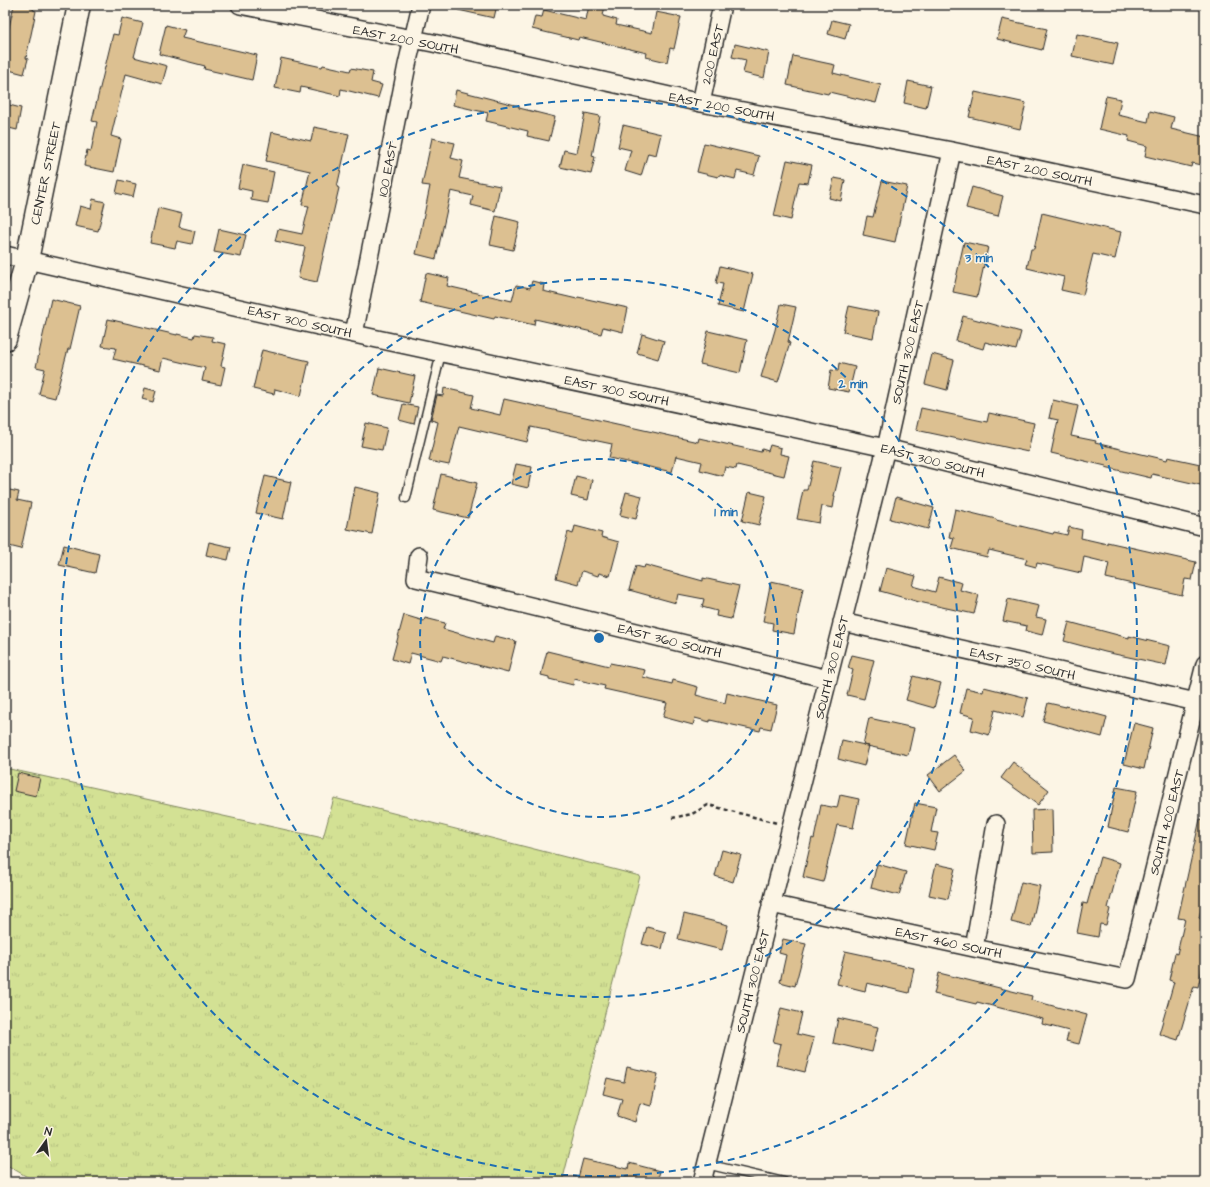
<svg xmlns="http://www.w3.org/2000/svg" width="1210" height="1187" viewBox="0 0 1210 1187" font-family="'Architects Daughter',sans-serif">
	<style>
		.grass { fill: url(#grass-tufts); stroke: #7f8660 }
		.building { fill: #dcc091; stroke: #2b2b2b }
		.lines { fill: none; stroke-linecap: round; stroke-linejoin: round }
		.lane-casing { stroke: #2b2b2b; stroke-width: 11 }
		.street-casing { stroke: #2b2b2b; stroke-width: 20 }
		.secondary-casing { stroke: #2b2b2b; stroke-width: 25 }
		.path { stroke: #2b2b2b; stroke-width: 2.5; stroke-dasharray: 4 3; stroke-linecap: butt }
		.lane { stroke: #fcf5e5; stroke-width: 8 }
		.street { stroke: #fcf5e5; stroke-width: 17 }
		.secondary { stroke: #fcf5e5; stroke-width: 22 }
		.ring { fill: none; stroke: #1f6fb2; stroke-width: 2; stroke-dasharray: 7 5 }
		.labels { text-anchor: middle; stroke-width: 3; stroke-linejoin: round; paint-order: stroke }
		.street-label { font-size: 13px; fill: #2b2b2b; stroke: #fcf5e5 }
		.centre { fill: #1f6fb2; stroke: #fcf5e5; stroke-width: 2 }
		.ring-label { font-size: 12px; text-anchor: middle; font-weight: bold; fill: #1f6fb2; stroke: #fcf5e5; stroke-width: 3; stroke-linejoin: round; paint-order: stroke }
	</style>
	<defs>
		<pattern id="grass-tufts" width="24" height="20" patternUnits="userSpaceOnUse"><rect width="24" height="20" fill="#d3e194"/><path d="M3 7l-1-3M5 7V3M7 7l1-3M15 17l-1-3M17 17v-4M19 17l1-3" fill="none" stroke="#b5c180"/></pattern>
	</defs>
	<rect width="100%" height="100%" fill="#fcf5e5"/>
	<filter id="ink" filterUnits="userSpaceOnUse"><feTurbulence type="fractalNoise" baseFrequency=".025" numOctaves="2"/><feDisplacementMap in="SourceGraphic" scale="8" xChannelSelector="R" yChannelSelector="G"/><feConvolveMatrix kernelMatrix="1 2 1 2 8 2 1 2 1" color-interpolation-filters="sRGB"/></filter>
	<g filter="url(#ink)">
		<!-- grass -->
		<path class="grass" d="M5 768 323 838 334 798 640 876 562 1182H36L5 1164V958L8 945 5 944Z"/>
		<!-- building -->
		<path class="building" d="M14 5H34L33 10 36 11 26 58 28 59 24 74 5 69V45Z
			M459 5H497L494 18 458 10Z
			M589 5H605L603 16 617 20 616 25 652 33 656 12 681 17 674 49 670 48 667 62 646 57 647 53 579 37 578 40 532 29 535 16 542 17 544 10 586 20Z
			M122 18 143 23 134 57 167 66 162 84 126 74 111 136 121 139 114 172 84 166 87 150 91 151 97 122 92 121 113 34 118 35Z
			M1002 19 1047 29 1042 50 997 39Z
			M832 20 849 24 845 39 828 34Z
			M166 25 185 30 182 38 257 55 252 80 204 69 205 66 159 54Z
			M1077 34 1118 43 1113 65 1072 56Z
			M735 44 769 52 764 78 743 73 746 60 732 57Z
			M793 56 835 65 833 73 881 85 876 103 829 92 828 94 787 85Z
			M281 58 322 67 323 65 350 71 351 68 373 72 371 82 382 85 378 98 341 89 340 96 301 87 300 93 275 88Z
			M908 81 931 86 926 108 904 103Z
			M456 90 519 106V108L555 117 549 141 527 136 528 131 486 121 488 113 453 105Z
			M975 92 1026 103 1020 129 969 117Z
			M1106 96 1121 99 1118 115 1148 122 1150 111 1174 117 1171 129 1205 137V166L1192 163 1191 167 1145 156 1147 146 1128 141 1129 136 1099 129Z
			M5 104 21 108 17 130 5 127Z
			M585 113 600 116 592 156 595 157 591 174 560 167 564 150 577 153Z
			M623 125 661 134 656 155 648 153 641 176 625 171 631 150 618 147Z
			M314 127 349 134 337 187 339 188 317 282 298 278 305 247 275 241 278 229 302 234 309 206 302 205 310 171 266 161 272 132 311 141Z
			M432 138 455 143 451 158 463 161 459 178 500 186 495 211 471 205 473 196 451 191 436 259 416 254 430 186 422 185Z
			M704 143 759 156 754 175 737 171 735 179 719 175 718 177 697 172Z
			M787 160 812 165 808 183 799 182 791 220 774 216Z
			M243 165 274 172 268 203 251 200 252 191 238 188Z
			M834 178 845 180 841 201 829 198Z
			M119 180 136 184 133 197 116 193Z
			M882 181 907 186 895 242 863 235 867 216 873 217Z
			M972 187 1003 196 998 216 966 208Z
			M93 199 105 202 98 231 75 226 80 206 91 209Z
			M158 208 182 214 179 227 195 231 192 244 177 241 175 248 150 243Z
			M1042 213 1121 232 1115 259 1093 254 1083 295 1061 290 1064 277 1027 268 1031 249H1034Z
			M496 216 520 222 513 250 490 245Z
			M219 229 246 235 241 257 214 252Z
			M964 242 988 247 977 297 953 292Z
			M720 266 753 274 744 312 718 306 723 284 716 283Z
			M426 273 449 278 447 286 512 301 516 285 530 288 532 281 544 284 543 291 577 299 578 297 628 308 623 332 603 327 601 334 535 319 534 325 495 316 494 319 420 302Z
			M51 299 80 306 70 349H68L55 398 39 394 45 369 36 367Z
			M781 304 796 307 788 342 790 343 778 382 761 377 775 330Z
			M849 306 878 312 873 338 843 332Z
			M963 316 1021 332 1016 350 985 342 983 349 956 341Z
			M108 319 177 335V334L194 338 195 334 213 337 212 341 226 344 221 366 225 367 221 385 202 381 205 368 163 358 160 370 113 359 116 348 102 346Z
			M708 331 747 340 740 373 700 364Z
			M642 334 664 341 658 359 637 353Z
			M262 350 309 361 301 396 275 389 274 394 253 389Z
			M932 354 954 360 947 390 925 384Z
			M839 363 855 367 849 392 828 388 831 370 838 371Z
			M379 368 415 376 409 403 373 395Z
			M145 388 156 391 153 402 142 399Z
			M444 388 474 395 471 408 500 415 504 399 698 442 699 438 761 452 762 449 768 451 770 445 781 448 780 454 789 456 784 476 737 465 736 469 725 467 723 476 700 470 702 462 676 456 672 472 609 458 612 444 531 427 527 442 459 426 449 465 429 461 438 422 431 420 437 395 443 396Z
			M1053 400 1078 406 1071 436 1096 441 1095 443 1167 460 1168 457 1205 465V486L1152 474 1151 478 1105 467 1106 466 1051 453 1058 420 1049 418Z
			M403 404 418 407 414 424 399 420Z
			M921 408 987 422 989 413 1034 423 1028 452 964 438 963 440 916 430Z
			M366 423 387 428 382 450 361 446Z
			M814 461 841 467 834 496H835L833 508 822 506 819 523 797 519 803 490H807Z
			M516 464 532 467 528 488 511 484Z
			M441 474 477 483 468 518 433 510Z
			M265 476 291 482 283 519 256 513Z
			M576 476 592 480 588 500 571 496Z
			M355 487 380 493 372 534 347 529Z
			M5 489 19 492 17 500 31 503 21 549 5 545Z
			M626 492 642 496 636 519 620 515Z
			M749 492 766 496 759 525 742 521Z
			M896 497 934 508 928 529 890 519Z
			M955 509 996 519V520L1053 534 1054 532 1067 535 1069 527 1082 530 1081 538 1107 544V542L1196 562 1192 580 1185 579 1182 595 1106 578 1109 563 1084 557 1081 573 1037 563 1036 567 1025 564 1027 559 989 550 987 557 951 548 954 538 949 537Z
			M575 526 602 533 601 537 619 542 610 576 599 573 598 576 582 571 578 584 556 578 568 532 573 534Z
			M209 542 231 547 228 560 206 555Z
			M64 545 99 554 95 573 59 565Z
			M645 565 703 581V578L739 586 731 619 716 616 717 611 702 607 704 599 678 594 676 603 629 590 636 566 644 568Z
			M886 568 916 576 913 586 935 592 939 577 962 583 960 590 979 595 974 614 919 602 880 591Z
			M771 581 803 588 794 634 772 630 773 623 763 621Z
			M1008 599 1039 606 1036 617 1046 619 1042 635 1026 631 1027 626 1003 621Z
			M404 615 424 621 425 618 445 623 443 629 493 643 495 636 516 641 508 673 443 656 441 661 411 653 408 664 392 659Z
			M1069 622 1129 638V636L1170 646 1166 665 1105 652 1064 641Z
			M547 651 609 666 610 663 645 670 643 677 672 684 673 680 698 687 696 695 725 703 727 693 777 705 771 729 761 727 760 731 710 720V722L695 718 693 725 663 717 667 703 604 689 605 686 574 679 573 685 549 679V677L541 675Z
			M852 655 874 660 864 699 847 695 853 670 848 668Z
			M913 676 941 683 934 708 906 700Z
			M984 687 1028 698 1023 717 995 710 989 735 971 730 974 717 960 713 966 688 983 692Z
			M1048 703 1066 707V706L1107 717 1102 737 1043 721Z
			M869 718 914 728 908 755 863 745Z
			M1134 723 1153 728 1144 769 1124 764Z
			M842 740 869 746 864 766 838 759Z
			M954 755 966 771 940 791 928 775Z
			M1013 762 1049 790 1038 805 1001 778Z
			M18 773 40 778 36 796 14 791Z
			M1116 787 1137 791 1128 832 1108 827Z
			M840 795 859 799 853 828 837 825 823 882 803 877 812 838 814 839 821 805 837 808Z
			M915 803 936 807 931 832 938 833 934 850 906 844Z
			M1052 809 1053 852 1033 853 1032 810Z
			M1200 819 1205 820V892L1199 918 1205 920V956L1198 987 1194 986 1178 1040 1159 1034 1174 982 1169 980 1175 953 1177 954 1185 919 1178 918Z
			M722 850 741 855 733 882 715 876Z
			M1100 857 1120 863 1108 908 1110 909 1106 925 1100 924 1098 937 1077 933 1083 903 1087 904Z
			M877 864 906 872 899 895 871 888Z
			M936 864 955 868 948 899 929 895Z
			M1021 882 1040 886 1031 927 1011 922Z
			M684 914 728 925 722 950 678 939Z
			M647 927 666 932 662 949 642 944Z
			M783 939 806 944 795 986 780 982 786 955 779 953Z
			M845 951 873 957 872 959 914 968 909 993 867 983 865 991 837 984Z
			M939 973 1032 996 1031 1000 1087 1015 1079 1044 1066 1041 1069 1031 1042 1024 1043 1019 977 1002 976 1004 934 994Z
			M781 1008 802 1013 797 1034 814 1038 805 1072 776 1065 781 1044 773 1042Z
			M838 1018 878 1027 872 1052 833 1043Z
			M627 1067 658 1074 651 1106 640 1103 635 1122 617 1116 622 1099 603 1094 607 1078 624 1082Z
			M583 1159 628 1169 629 1163 660 1171 657 1182H577Z"/>
		<g class="lines">
			<defs>
				<path id="lane" d="M406 498 441 353
					M706 1164 784 1182"/>
				<path id="street" d="M240 5 433 43 701 103 952 151 1205 205
					M701 103 722 5
					M5 255 354 334 886 448 1205 527
					M354 334 407 65 421 5
					M419 556 416 578 828 679
					M842 622 1196 702H1205
					M771 904 974 948 1127 979 1205 664
					M974 948 996 824
					M702 1182 886 448 952 151"/>
				<path id="secondary" d="M5 339 27 260 79 5"/>
			</defs>
			<!-- lane casing -->
			<use href="#lane" class="lane-casing"/>
			<!-- street casing -->
			<use href="#street" class="street-casing"/>
			<!-- secondary casing -->
			<use href="#secondary" class="secondary-casing"/>
			<!-- path -->
			<path class="path" d="M672 818 692 814 708 805 777 823"/>
			<!-- lane -->
			<use href="#lane" class="lane"/>
			<!-- street -->
			<use href="#street" class="street"/>
			<!-- secondary -->
			<use href="#secondary" class="secondary"/>
		</g>
	</g>
	<!-- distance rings -->
	<g class="ring">
		<circle cx="599" cy="638" r="179"/>
		<circle cx="599" cy="638" r="359"/>
		<circle cx="599" cy="638" r="538"/>
	</g>
	<g class="labels">
		<!-- street labels -->
		<g class="street-label">
			<text transform="translate(406 39) rotate(11)" y="5">EAST 200 SOUTH</text>
			<text transform="translate(712 54) rotate(-77)" y="5">200 EAST</text>
			<text transform="translate(722 106) rotate(11)" y="5">EAST 200 SOUTH</text>
			<text transform="translate(387 169) rotate(-79)" y="5">100 EAST</text>
			<text transform="translate(1040 170) rotate(12)" y="5">EAST 200 SOUTH</text>
			<text transform="translate(45 173) rotate(-78)" y="5">CENTER STREET</text>
			<text transform="translate(300 321) rotate(13)" y="5">EAST 300 SOUTH</text>
			<text transform="translate(907 352) rotate(-77)" y="5">SOUTH 300 EAST</text>
			<text transform="translate(617 390) rotate(12)" y="5">EAST 300 SOUTH</text>
			<text transform="translate(933 460) rotate(14)" y="5">EAST 300 SOUTH</text>
			<text transform="translate(670 640) rotate(14)" y="5">EAST 360 SOUTH</text>
			<text transform="translate(1023 663) rotate(13)" y="5">EAST 350 SOUTH</text>
			<text transform="translate(831 667) rotate(-76)" y="5">SOUTH 300 EAST</text>
			<text transform="translate(1166 822) rotate(-76)" y="5">SOUTH 400 EAST</text>
			<text transform="translate(949 942) rotate(12)" y="5">EAST 460 SOUTH</text>
			<text transform="translate(752 981) rotate(-76)" y="5">SOUTH 300 EAST</text>
		</g>
	</g>
	<circle cx="599" cy="638" r="6" class="centre"/>
	<g class="ring-label">
		<text x="979" y="262">3 min</text>
		<text x="853" y="388">2 min</text>
		<text x="726" y="516">1 min</text>
	</g>
	<!-- margin -->
	<rect width="1210" height="1187" fill="none" stroke="#fcf5e5" stroke-width="20"/>
	<rect x="10" y="10" width="1190" height="1167" fill="none" stroke="#2b2b2b" stroke-width="1.5" filter="url(#ink)"/>
	<!-- north arrow -->
	<g transform="translate(46 1141) rotate(14)" stroke="#fcf5e5" stroke-width="3" paint-order="stroke">
	<path d="M0-3L7 15L0 10L-7 15Z" fill="#2b2b2b"/>
	<text y="-6" font-size="11" font-weight="bold" text-anchor="middle" fill="#2b2b2b">N</text>
	</g>
</svg>
